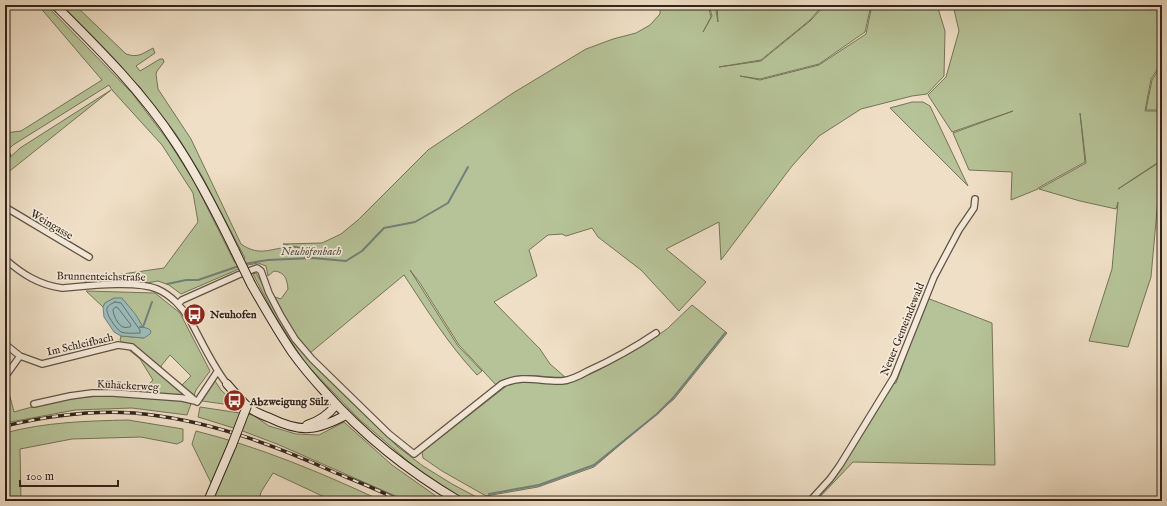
<svg xmlns="http://www.w3.org/2000/svg" width="1167" height="506" viewBox="0 0 1167 506" font-family="'IM FELL English',serif">
	<style>
		.green { fill: #b6c297; stroke: #747459; fill-rule: evenodd }
		.water { fill: #9bbcbb; stroke: #71807b }
		.lines { fill: none; stroke-linecap: round; stroke-linejoin: round }
		.shore { stroke: #66706b; stroke-width: 1 }
		.stream { stroke: #71807b; stroke-width: 2 }
		.street-casing { stroke: #605446; stroke-width: 8 }
		.secondary-casing { stroke: #31251b; stroke-width: 10 }
		.street { stroke: #f5eada; stroke-width: 5.5 }
		.secondary { stroke: #f5eada; stroke-width: 8 }
		.rail-casing { stroke: #31251b; stroke-width: 3.5 }
		.rail { stroke: #f5eada; stroke-width: 2; stroke-dasharray: 6; stroke-linecap: butt }
		.secondary-bridge-casing { stroke: #31251b; stroke-width: 10; stroke-linecap: butt }
		.secondary-bridge { stroke: #f5eada; stroke-width: 8 }
		.labels { text-anchor: middle; stroke-width: 3.5; stroke-linejoin: round; paint-order: stroke }
		.street-label { font-size: 11px; fill: #31251b; stroke: #f5eada }
		.poi-label { font-size: 11px; font-weight: bold; fill: #31251b; stroke: #f5eada; text-anchor: start }
		.water-label { font-size: 12px; font-style: italic; fill: #51524b; stroke: #f5eada }
	</style>
	<rect width="100%" height="100%" fill="#efdfc6"/>
	<filter id="stains"><feTurbulence type="fractalNoise" baseFrequency=".005" numOctaves="4"/><feColorMatrix values="0 0 0 0 .2 0 0 0 0 .09 0 0 0 0 .02 0 0 0 .5 -.17"/></filter>
	<radialGradient id="worn" r=".72"><stop offset=".6" stop-color="#630" stop-opacity="0"/><stop offset="1" stop-color="#630" stop-opacity=".3"/></radialGradient>
	<!-- green -->
	<path class="green" d="M38 5H46L132 93 169 142 195 183 235 263 245 258 202 176 176 134 139 86 124 74 58 5H75L126 54C138 58 142 54 153 48L155 53 136 66 140 71 160 59H163L164 62 157 71 156 74 158 89 191 139 241 244C261 258 272 247 292 247 298 247 305 249 311 250L283 244 322 243 341 234 358 220 428 150 513 93 586 49 613 39 636 33 650 25 660 14V5H708L711 17 703 32 712 16 709 5H715L718 22 717 5H823L810 20 761 60 719 67 761 61 810 21 825 5H871L865 32 819 64 760 79 740 76 760 80 819 65 866 34 872 5H937L945 31 944 76 927 94 912 96 861 109 819 136 792 166 721 260 719 222 666 249 706 282 679 311 641 270 598 237 592 228 566 236 562 234 548 235 529 250 537 276 494 302 540 349 550 364 565 377C542 379 517 368 497 386L459 345 420 283 410 270 458 346 482 371 477 375C448 344 427 310 404 275L310 353C295 336 285 317 275 297L281 299 288 289C287 279 285 272 274 271L268 276 266 266 258 263 248 265 181 294 169 285 158 281 147 283 119 281 82 285 88 279 164 268 198 222 193 193 162 145 112 90 109 85 13 145 7 151 5 148V133L21 131 102 80Z
		M953 5H1162V62L1151 79 1145 111H1162V162L1157 163 1118 189 1157 164 1162 163V185L1159 188 1151 277 1128 347 1089 341 1112 269 1118 202 1116 209 1080 201 1039 189 1086 163 1080 113 1085 162 1038 188V189L1011 200 1012 172 969 170 953 133 1013 111 952 132 928 95 946 77 959 31Z
		M1162 64V110H1146L1152 80Z
		M111 90 6 174 5 175V162L20 148Z
		M912 102H923L930 106 968 186 890 108Z
		M256 273 263 285 270 302 282 323 299 348 319 370 398 447 423 466 452 484 484 501H465L430 480 359 419 305 363 275 316 253 274Z
		M86 291 155 293 180 313 210 371 196 390 187 415 132 408 75 410 5 423V389H8L14 412C55 400 94 393 137 397L153 380 140 359 129 350 120 340 121 336 144 338C142 316 130 311 114 298L105 303 103 307ZM170 355 191 376 177 390 163 375 161 366Z
		M927 298 992 323 995 465 853 462 816 501H814C846 466 868 425 892 384L896 383Z
		M692 305 727 333 674 399 594 467 538 487 486 496 442 471 423 458 422 452 509 384 521 380 567 384 599 370 637 349 667 329Z
		M215 381 221 390 238 406 202 401Z
		M200 407 253 415 269 426 296 434 319 435 344 422 392 465 443 501H407L277 444 240 430 198 417Z
		M128 420 183 429V441L177 444 141 437 72 439 20 449 21 501H5V433C45 422 87 421 128 420Z
		M196 431C260 447 322 473 382 501H333L273 473 261 492 259 501H215L213 497 214 489 192 444Z"/>
	<!-- water -->
	<path class="water" d="M114 298H122L136 315 143 327 149 329 151 331 150 334 144 338 121 336 114 332 104 317 103 307 105 303Z"/>
	<g class="lines">
		<!-- shore -->
		<path class="shore" d="M115 302 121 303 140 330V333C135 333 126 334 121 332 116 329 105 313 107 308 108 305 113 303 115 302Z
			M116 307 118 308 131 325 130 327C129 327 125 328 123 327 118 325 113 315 113 310Z"/>
		<!-- stream -->
		<path class="stream" d="M244 264 268 260 313 258 346 261 362 251 384 228 415 222 448 203 468 167
			M167 284 186 280H198L239 266
			M140 327H143L152 302
			M489 494 539 485 594 465 657 414 673 398 725 333"/>
		<defs>
			<path id="street" d="M5 153 7 155 5 157
				M5 207 89 257
				M5 259C22 274 39 285 62 288 86 286 136 280 157 289 171 295 183 308 190 320 202 342 212 365 227 384
				M178 304 182 300 238 275 257 268 261 271 269 293 281 316 295 339 312 359 389 434 414 454 502 384C524 374 540 382 562 381 571 380 581 375 588 371 612 360 634 348 656 333
				M5 344 20 356 42 364 118 345 132 347 197 402
				M5 377 20 356
				M197 402 217 372
				M34 404 70 396 92 393H113L182 398 195 401
				M810 501 830 479 840 465 894 377 934 277 959 230 974 208 975 199"/>
			<path id="secondary" d="M55 5C97 47 142 91 175 142 198 176 217 214 235 251
				M251 284C264 307 277 330 292 352 302 366 313 379 325 392 364 436 408 471 459 501
				M227 384C233 391 239 398 246 405 252 411 262 415 270 418 301 433 316 431 346 415
				M307 425C320 421 328 415 336 405
				M208 501 232 445"/>
		</defs>
		<!-- street casing -->
		<use href="#street" class="street-casing"/>
		<!-- secondary casing -->
		<use href="#secondary" class="secondary-casing"/>
		<!-- street -->
		<use href="#street" class="street"/>
		<!-- secondary -->
		<use href="#secondary" class="secondary"/>
		<defs>
			<path id="rail" d="M5 426C47 416 91 410 134 413 205 419 272 444 336 473 358 482 379 490 400 501"/>
		</defs>
		<!-- rail casing -->
		<use href="#rail" class="rail-casing"/>
		<!-- rail -->
		<use href="#rail" class="rail"/>
		<defs>
			<path id="secondary-bridge" d="M235 251 251 284
				M232 445 247 406"/>
		</defs>
		<!-- secondary-bridge casing -->
		<use href="#secondary-bridge" class="secondary-bridge-casing"/>
		<!-- secondary-bridge -->
		<use href="#secondary-bridge" class="secondary-bridge"/>
	</g>
	<!-- icons -->
	<defs>
		<symbol id="bus-disc" viewBox="-11 -11 22 22"><circle r="9.5" fill="#8f2418" stroke="#f5eada"/><path d="M-5-6H5V4H4V6H2V4H-2V6H-4V4H-5ZM-3.5-4V0h7V-4ZM-3.5 1.2v1.5H-2V1.2ZM2 1.2v1.5H3.5V1.2Z" fill="#fff"/></symbol>
	</defs>
	<g fill-rule="evenodd">
		<use href="#bus-disc" x="182" y="302" width="25" height="25"/>
		<use href="#bus-disc" x="222" y="388" width="25" height="25"/>
	</g>
	<g class="labels">
		<!-- street labels -->
		<g class="street-label">
			<text transform="translate(52 224) rotate(31)" y="4">Weingasse</text>
			<text transform="translate(101 276) rotate(1)" y="4">Brunnenteichstraße</text>
			<text transform="translate(902 329) rotate(-68)" y="4">Neuer Gemeindewald</text>
			<text transform="translate(80 344) rotate(-13)" y="4">Im Schleifbach</text>
			<text transform="translate(128 385) rotate(3)" y="4">Kühäckerweg</text>
		</g>
		<!-- poi labels -->
		<g class="poi-label">
			<text x="210" y="318">Neuhofen</text>
			<text x="250" y="405">Abzweigung Sülz</text>
		</g>
		<!-- water labels -->
		<g class="water-label">
			<text x="311" y="255">Neuhöfenbach</text>
		</g>
	</g>
	<!-- margin -->
	<rect width="1167" height="506" fill="none" stroke="#efdfc6" stroke-width="20"/>
	<rect x="6" y="6" width="1155" height="494" fill="none" stroke="#31251b" stroke-width="2"/>
	<rect x="10" y="10" width="1147" height="486" fill="none" stroke="#31251b"/>
	<!-- scale -->
	<path d="M20 480v6h98v-6" fill="none" stroke="#31251b" stroke-width="2"/>
	<text x="26" y="480" font-size="12" fill="#31251b" stroke="#f5eada" stroke-width="3" paint-order="stroke">100 m</text>
	<rect width="100%" height="100%" filter="url(#stains)"/>
	<rect width="100%" height="100%" fill="url(#worn)"/>
</svg>
